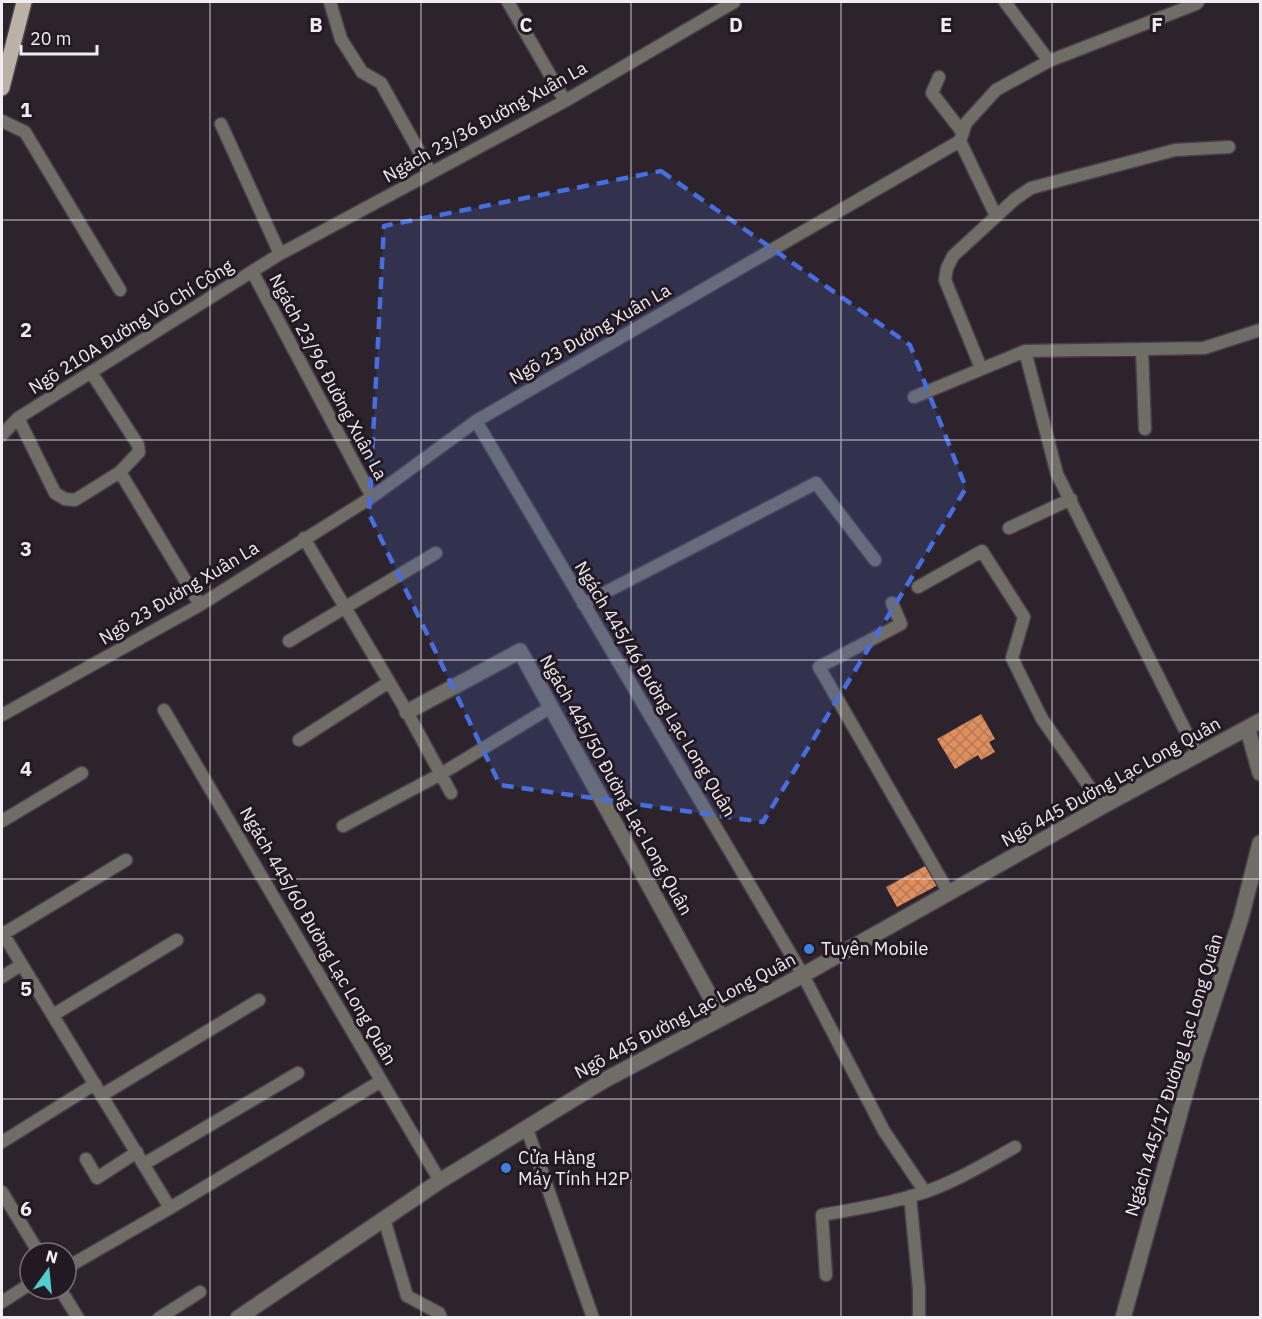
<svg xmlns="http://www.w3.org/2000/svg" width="1262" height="1319" viewBox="0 0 1262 1319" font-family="'IBM Plex Sans',sans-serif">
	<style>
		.building { fill: url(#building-cross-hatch) }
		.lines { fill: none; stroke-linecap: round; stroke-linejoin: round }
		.service-casing { stroke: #493f48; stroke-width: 15 }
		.minor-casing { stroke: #493f48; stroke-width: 18 }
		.primary-casing { stroke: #493f48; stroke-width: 18 }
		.service { stroke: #706c66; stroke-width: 12 }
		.minor { stroke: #706c66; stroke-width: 15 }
		.primary { stroke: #bab2a6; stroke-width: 15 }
		.marked { fill: #486ddd; fill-opacity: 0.2; stroke: #486ddd; stroke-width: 4.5; stroke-dasharray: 12 8; stroke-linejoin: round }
		.grid { fill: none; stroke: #f2ebf2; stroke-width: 1.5; stroke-opacity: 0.55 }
		.shop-dot { fill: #3f7fe0; stroke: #231922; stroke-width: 2 }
		.labels { text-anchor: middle; stroke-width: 6; stroke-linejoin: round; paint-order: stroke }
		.street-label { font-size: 18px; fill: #f2ebf2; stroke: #231922 }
		.poi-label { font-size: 18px; fill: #f2ebf2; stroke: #231922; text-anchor: start }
		.grid-label { font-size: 20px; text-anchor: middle; font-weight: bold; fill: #f2ebf2; stroke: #231922; stroke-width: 6; stroke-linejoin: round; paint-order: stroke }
	</style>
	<defs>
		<pattern id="building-cross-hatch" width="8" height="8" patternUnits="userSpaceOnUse" patternTransform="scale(1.5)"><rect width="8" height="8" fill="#e08e5c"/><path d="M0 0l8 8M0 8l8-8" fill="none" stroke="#b37856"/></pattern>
	</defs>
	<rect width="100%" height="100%" fill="#2d232c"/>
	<!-- building -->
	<path class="building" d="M981 714 995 739 989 742 995 752 981 760 978 755 955 769 937 739Z
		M927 865 938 885 897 907 886 887Z"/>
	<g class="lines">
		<defs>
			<path id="service" d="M330 2 341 39 362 72 381 83 431 173
				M508 2 565 101
				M1005 2 1049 61
				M939 77 932 93 963 133
				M2 121 25 132 120 290
				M221 124 280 254
				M960 141 996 216
				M253 273 372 497
				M1142 349 1145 429
				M1025 351 1057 474 1198 756
				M981 368 945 280 947 268 953 256 1015 199 1031 188 1175 150 1229 147
				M91 372 138 445 139 452 120 472 200 605
				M914 397 1025 351 1204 348 1260 330
				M18 418 55 493 65 499 75 500 120 472
				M476 421 803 975 884 1131 925 1192
				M2 435 18 418 280 254 565 101 734 2
				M1009 528 1071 499
				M304 538 407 712 451 793
				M918 587 982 551 1024 617 1012 658 1042 719 1103 806
				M892 603 901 624 819 667 949 893
				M583 604 816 483 875 560
				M289 641 436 553
				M164 710 440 1181
				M2 715 200 605 372 497 476 421 960 141 966 123 996 90 1049 61 1196 4 1198 2
				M299 740 389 682
				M2 821 82 773
				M343 826 441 774 551 707
				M2 932 170 1208
				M3 934 126 860
				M2 977 21 965
				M53 1015 177 940
				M102 1095 259 1000
				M527 1129 593 1318
				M2 1142 95 1084
				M86 1159 97 1178 137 1152
				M144 1164 298 1073
				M2 1192 39 1253
				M910 1196 919 1289V1318
				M384 1219 407 1296 439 1313 441 1318
				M66 1268 170 1208 381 1081
				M826 1275 822 1215C856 1209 892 1203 925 1192 957 1181 986 1163 1015 1147
				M60 1289 78 1318
				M2 1302 30 1284
				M159 1318 200 1292"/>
			<path id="minor" d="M407 712 520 651 722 1018
				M1248 730 1260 773
				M238 1318 440 1181 603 1081 803 975 1103 806 1260 721
				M1123 1318 1195 1059 1241 918 1260 843"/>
			<path id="primary" d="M2 88 24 2"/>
		</defs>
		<!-- service casing -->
		<use href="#service" class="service-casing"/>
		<!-- minor casing -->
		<use href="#minor" class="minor-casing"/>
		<!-- primary casing -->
		<use href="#primary" class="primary-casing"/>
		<!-- service -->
		<use href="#service" class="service"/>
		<!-- minor -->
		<use href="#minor" class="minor"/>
		<!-- primary -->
		<use href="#primary" class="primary"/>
	</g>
	<!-- marked area -->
	<path class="marked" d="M661 171 910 345 966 488 763 822 500 785 369 514 384 226Z"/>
	<!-- grid -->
	<path class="grid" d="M210 2V1318M421 2V1318M631 2V1318M841 2V1318M1052 2V1318M2 220H1260M2 440H1260M2 660H1260M2 879H1260M2 1099H1260"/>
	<!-- markers -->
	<g class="shop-dot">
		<circle cx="809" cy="949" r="6"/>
		<circle cx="506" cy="1168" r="6"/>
	</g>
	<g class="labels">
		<!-- street labels -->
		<g class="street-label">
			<text transform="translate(485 122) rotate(-29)" y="6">Ngách 23/36 Đường Xuân La</text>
			<text transform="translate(131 327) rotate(-32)" y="6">Ngõ 210A Đường Võ Chí Công</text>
			<text transform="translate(590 334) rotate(-30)" y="6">Ngõ 23 Đường Xuân La</text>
			<text transform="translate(328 377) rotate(62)" y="6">Ngách 23/96 Đường Xuân La</text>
			<text transform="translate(179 593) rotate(-31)" y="6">Ngõ 23 Đường Xuân La</text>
			<text transform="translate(655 689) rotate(59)" y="6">Ngách 445/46 Đường Lạc Long Quân</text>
			<text transform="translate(1111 782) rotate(-29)" y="6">Ngõ 445 Đường Lạc Long Quân</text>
			<text transform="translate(616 785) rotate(61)" y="6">Ngách 445/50 Đường Lạc Long Quân</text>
			<text transform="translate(318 936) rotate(60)" y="6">Ngách 445/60 Đường Lạc Long Quân</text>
			<text transform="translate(685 1016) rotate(-28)" y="6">Ngõ 445 Đường Lạc Long Quân</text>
			<text transform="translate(1174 1075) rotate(-73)" y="6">Ngách 445/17 Đường Lạc Long Quân</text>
		</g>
		<!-- poi labels -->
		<g class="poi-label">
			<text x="821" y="955">Tuyên Mobile</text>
			<text x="518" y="1164">Cửa Hàng<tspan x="518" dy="21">Máy Tính H2P</tspan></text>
		</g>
	</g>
	<g class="grid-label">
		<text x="316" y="32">B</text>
		<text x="526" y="32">C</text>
		<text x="736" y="32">D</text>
		<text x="946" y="32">E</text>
		<text x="1157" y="32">F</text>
		<text x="26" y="117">1</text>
		<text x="26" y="337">2</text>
		<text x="26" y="556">3</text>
		<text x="26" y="776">4</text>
		<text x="26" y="996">5</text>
		<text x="26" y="1216">6</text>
	</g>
	<!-- border -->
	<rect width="1262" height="1319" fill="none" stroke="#f2ebf2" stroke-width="6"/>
	<!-- north arrow -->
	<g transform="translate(48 1271) rotate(15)"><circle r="28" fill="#231922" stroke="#766d75" stroke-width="1.5"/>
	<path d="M0-4.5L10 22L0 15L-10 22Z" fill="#52cdce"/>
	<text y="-9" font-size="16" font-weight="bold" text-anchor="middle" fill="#f2ebf2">N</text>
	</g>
	<!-- scale -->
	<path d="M21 45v9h76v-9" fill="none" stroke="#f2ebf2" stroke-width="3"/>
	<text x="30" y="45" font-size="18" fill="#f2ebf2" stroke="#231922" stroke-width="4.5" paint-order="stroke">20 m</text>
</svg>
